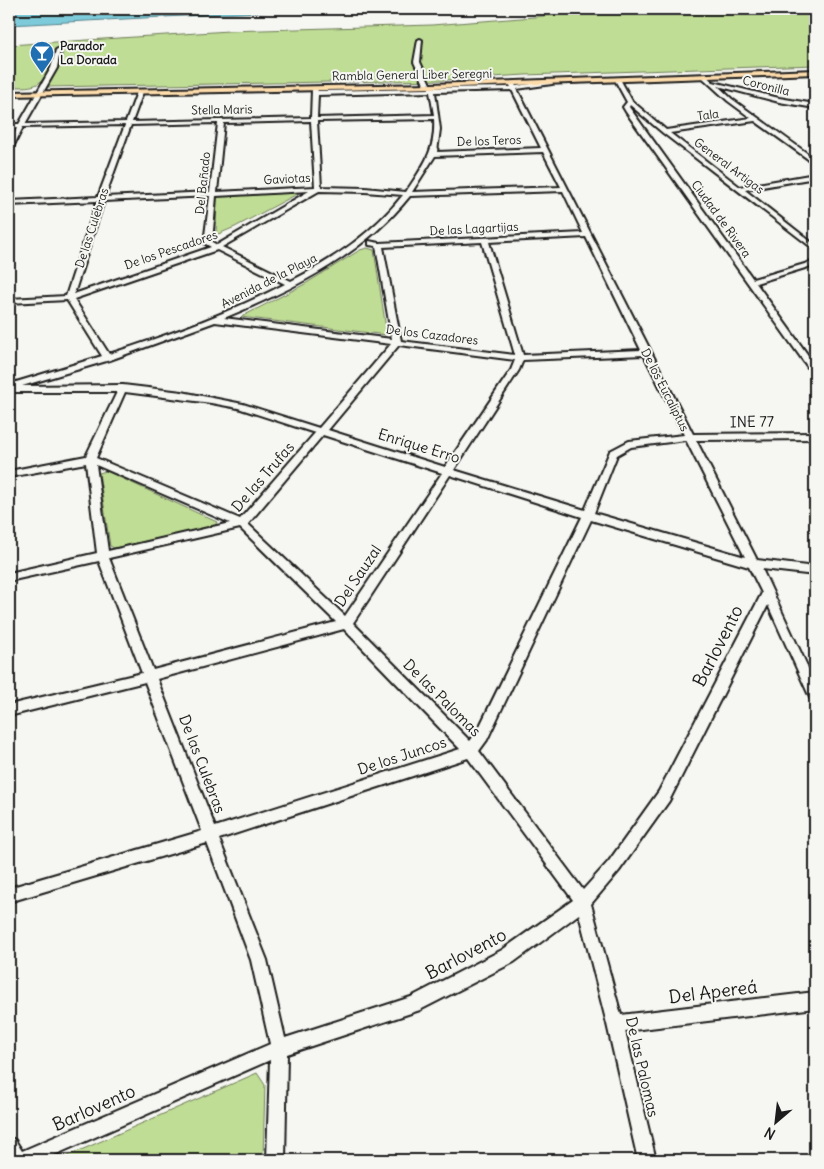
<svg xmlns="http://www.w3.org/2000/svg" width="824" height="1169" viewBox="0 0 824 1169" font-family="Delius,sans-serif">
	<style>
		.green { fill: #bfdd95; stroke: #6e7c58 }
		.water { fill: #7dcbda; stroke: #56858e }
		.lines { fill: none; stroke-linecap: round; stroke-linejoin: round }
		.minor-casing { stroke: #1c1c1c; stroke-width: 4 }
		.major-casing { stroke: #1c1c1c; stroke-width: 4 }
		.minor { fill: #f6f6f2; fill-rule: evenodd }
		.major { fill: #fddcac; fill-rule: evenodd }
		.labels { text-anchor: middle; stroke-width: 4; stroke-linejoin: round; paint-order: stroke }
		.far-poi-label { font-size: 12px; font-weight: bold; fill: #1c1c1c; stroke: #f6f6f2; text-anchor: start }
		.far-street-label { font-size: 12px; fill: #1c1c1c; stroke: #f6f6f2 }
		.street-label { font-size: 15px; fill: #1c1c1c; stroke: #f6f6f2 }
		.near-street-label { font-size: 18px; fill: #1c1c1c; stroke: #f6f6f2 }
	</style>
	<rect width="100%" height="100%" fill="#f6f6f2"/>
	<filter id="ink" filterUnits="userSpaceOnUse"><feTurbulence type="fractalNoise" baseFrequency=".02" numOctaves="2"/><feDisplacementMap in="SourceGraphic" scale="10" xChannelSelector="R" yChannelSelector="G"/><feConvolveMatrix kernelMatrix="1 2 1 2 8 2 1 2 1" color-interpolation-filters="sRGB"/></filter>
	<g filter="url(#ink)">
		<!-- green -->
		<path class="green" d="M602 9H815V65L525 75 444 80 48 87C50 73 65 69 62 50L56 48C52 52 53 53 52 58 43 88 37 87 9 87V45L229 31 432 25 534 17Z
			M301 192 235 227 216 235 217 197Z
			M367 248 374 250 387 335 241 317 305 284 360 250Z
			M106 471 217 522 215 526 114 548 110 546 99 473Z
			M257 1073 265 1085 263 1160H63L65 1157Z"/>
		<!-- water -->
		<path class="water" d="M9 9H318L9 25Z"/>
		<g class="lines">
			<defs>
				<path id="minor" d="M420 39 422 40 420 62 430 84 427 86 424 84 414 62 418 40Z
					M58 49 60 50 57 68 25 124 126 122 137 92 140 90 143 92 132 122 311 118 312 89 315 87 318 91 429 89 428 86 431 84 434 88 511 87 509 84 512 82 516 86 554 81 552 84 517 89 693 434 815 433V439L696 440 757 560 815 567V575L762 569 815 683V701L811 700 768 605 669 801 619 871 591 904 621 1015 815 992V1008L625 1031 656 1160H638L607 1024 579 914 514 962 420 1010 287 1054 285 1160H267L270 1060 43 1160H9V1137L15 1140 22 1151 270 1044 251 960 207 843 9 902V888L202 831 145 682 9 716V705L142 673 99 561 9 581V573L97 553 86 463 9 477V471L86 456 117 392H9V386H12L13 383 102 356 67 300 9 303V299L66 296 97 201 9 205V201L98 197 125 125 23 127 12 149 9 151V144L17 128H9V124H19L51 68 56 50ZM512 90 541 148 437 152 440 129 435 92ZM430 92 434 115 317 118 318 95ZM434 119C436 151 423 166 406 192L365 188 321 187 317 121ZM311 121 315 187 217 192 224 123ZM218 123 210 192 105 197 131 125ZM543 152 561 187 412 192 435 156ZM309 191 217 245 212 242 216 196ZM319 191 365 192 403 195C373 233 334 259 291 281L222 247ZM563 191 583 233 379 243 369 241V245L376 246 392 339 224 318C292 290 363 255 410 196ZM210 196 204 243 211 247 74 294 104 201ZM586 237 641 350 523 355 489 242ZM482 242 515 355 401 341 383 247ZM217 250 285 284C229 313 169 335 109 354L74 299ZM215 322 391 344 319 428 243 404 182 392 123 385 22 386 110 360ZM399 345 515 360 511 370 445 467 328 430ZM644 355 684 435 629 441 610 451 585 510 454 470 519 370 523 360ZM125 392 211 403 238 408 315 433 240 519 96 458ZM323 435 442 473 345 616 248 524ZM686 440 745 557 594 513 617 455 631 447ZM96 465 230 523 108 551ZM450 475 582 517 477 732 470 741 353 623ZM591 520 749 567 762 593 659 791 609 861 583 890 479 751 487 740ZM240 528 336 622 153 670 109 558ZM344 629 460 749 215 827 157 679ZM468 758 573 900 502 950 411 997 285 1038 267 960 219 839Z
					M705 75 713 82 779 98 815 104V108L779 102 718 86 732 99 815 159V164L755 121 670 133 740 187 815 174V178L745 190 815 245V250L663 133 630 105 629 107 753 279 815 261V265L756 283 815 365V374L812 373 626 112 623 107 627 102 615 80 620 79 632 101 666 130 751 118 728 101 703 78Z"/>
				<path id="major" d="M815 70V74L431 88 9 96V92L431 84Z"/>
			</defs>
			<!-- minor casing -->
			<use href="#minor" class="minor-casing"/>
			<!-- major casing -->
			<use href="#major" class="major-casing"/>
			<!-- minor -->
			<use href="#minor" class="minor"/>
			<!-- major -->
			<use href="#major" class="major"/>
		</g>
	</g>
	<!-- icons -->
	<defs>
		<symbol id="bar-pin" viewBox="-11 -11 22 30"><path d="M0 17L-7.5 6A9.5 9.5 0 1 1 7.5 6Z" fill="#1f6fb2" stroke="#f6f6f2"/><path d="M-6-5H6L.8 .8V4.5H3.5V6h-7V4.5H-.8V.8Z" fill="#fff"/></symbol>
	</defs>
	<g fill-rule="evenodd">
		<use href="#bar-pin" x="28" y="39" width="28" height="38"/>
	</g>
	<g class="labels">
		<!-- far-poi labels -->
		<g class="far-poi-label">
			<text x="60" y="50">Parador<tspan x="60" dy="14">La Dorada</tspan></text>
		</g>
		<!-- far-street labels -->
		<g class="far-street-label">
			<text transform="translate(412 75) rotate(-1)" y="4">Rambla General Liber Seregni</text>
			<text transform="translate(766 86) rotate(14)" y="4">Coronilla</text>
			<text transform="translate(222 110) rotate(-1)" y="4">Stella Maris</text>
			<text transform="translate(708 115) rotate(-8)" y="4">Tala</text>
			<text transform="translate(489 141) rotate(-2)" y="4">De los Teros</text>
			<text transform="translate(729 166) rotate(37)" y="4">General Artigas</text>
			<text transform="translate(287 179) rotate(-3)" y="4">Gaviotas</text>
			<text transform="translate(203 183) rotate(-84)" y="4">Del Bañado</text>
			<text transform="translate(721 219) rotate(54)" y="4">Ciudad de Rivera</text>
			<text transform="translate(92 228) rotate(-72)" y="4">De las Culebras</text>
			<text transform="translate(474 229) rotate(-3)" y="4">De las Lagartijas</text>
			<text transform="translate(171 250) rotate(-19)" y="4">De los Pescadores</text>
			<text transform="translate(269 281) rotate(-27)" y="4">Avenida de la Playa</text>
			<text transform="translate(432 335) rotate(7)" y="4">De los Cazadores</text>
			<text transform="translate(665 390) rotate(63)" y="4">De los Eucaliptus</text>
		</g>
		<!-- street labels -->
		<g class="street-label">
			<text transform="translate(752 422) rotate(-1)" y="5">INE 77</text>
			<text transform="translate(419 446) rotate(17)" y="5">Enrique Erro</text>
			<text transform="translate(263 477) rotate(-49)" y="5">De las Trufas</text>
			<text transform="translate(358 576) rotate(-56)" y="5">Del Sauzal</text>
			<text transform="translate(442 698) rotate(45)" y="5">De las Palomas</text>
			<text transform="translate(402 756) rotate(-18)" y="5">De los Juncos</text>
			<text transform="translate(202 764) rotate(69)" y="5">De las Culebras</text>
			<text transform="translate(642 1067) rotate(77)" y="5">De las Palomas</text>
		</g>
		<!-- near-street labels -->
		<g class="near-street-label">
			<text transform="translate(718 646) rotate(-63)" y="6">Barlovento</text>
			<text transform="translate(466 954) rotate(-28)" y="6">Barlovento</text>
			<text transform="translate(713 992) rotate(-7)" y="6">Del Apereá</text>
			<text transform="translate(94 1108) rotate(-24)" y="6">Barlovento</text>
		</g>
	</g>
	<!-- margin -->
	<rect width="824" height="1169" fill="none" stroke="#f6f6f2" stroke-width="30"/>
	<rect x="15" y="15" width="794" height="1139" fill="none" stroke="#1c1c1c" stroke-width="2" filter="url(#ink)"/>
	<!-- north arrow -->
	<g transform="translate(776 1122) rotate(208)" stroke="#f6f6f2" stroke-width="4" paint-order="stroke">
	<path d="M0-4L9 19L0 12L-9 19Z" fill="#1c1c1c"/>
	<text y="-8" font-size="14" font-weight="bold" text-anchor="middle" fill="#1c1c1c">N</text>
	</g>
</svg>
